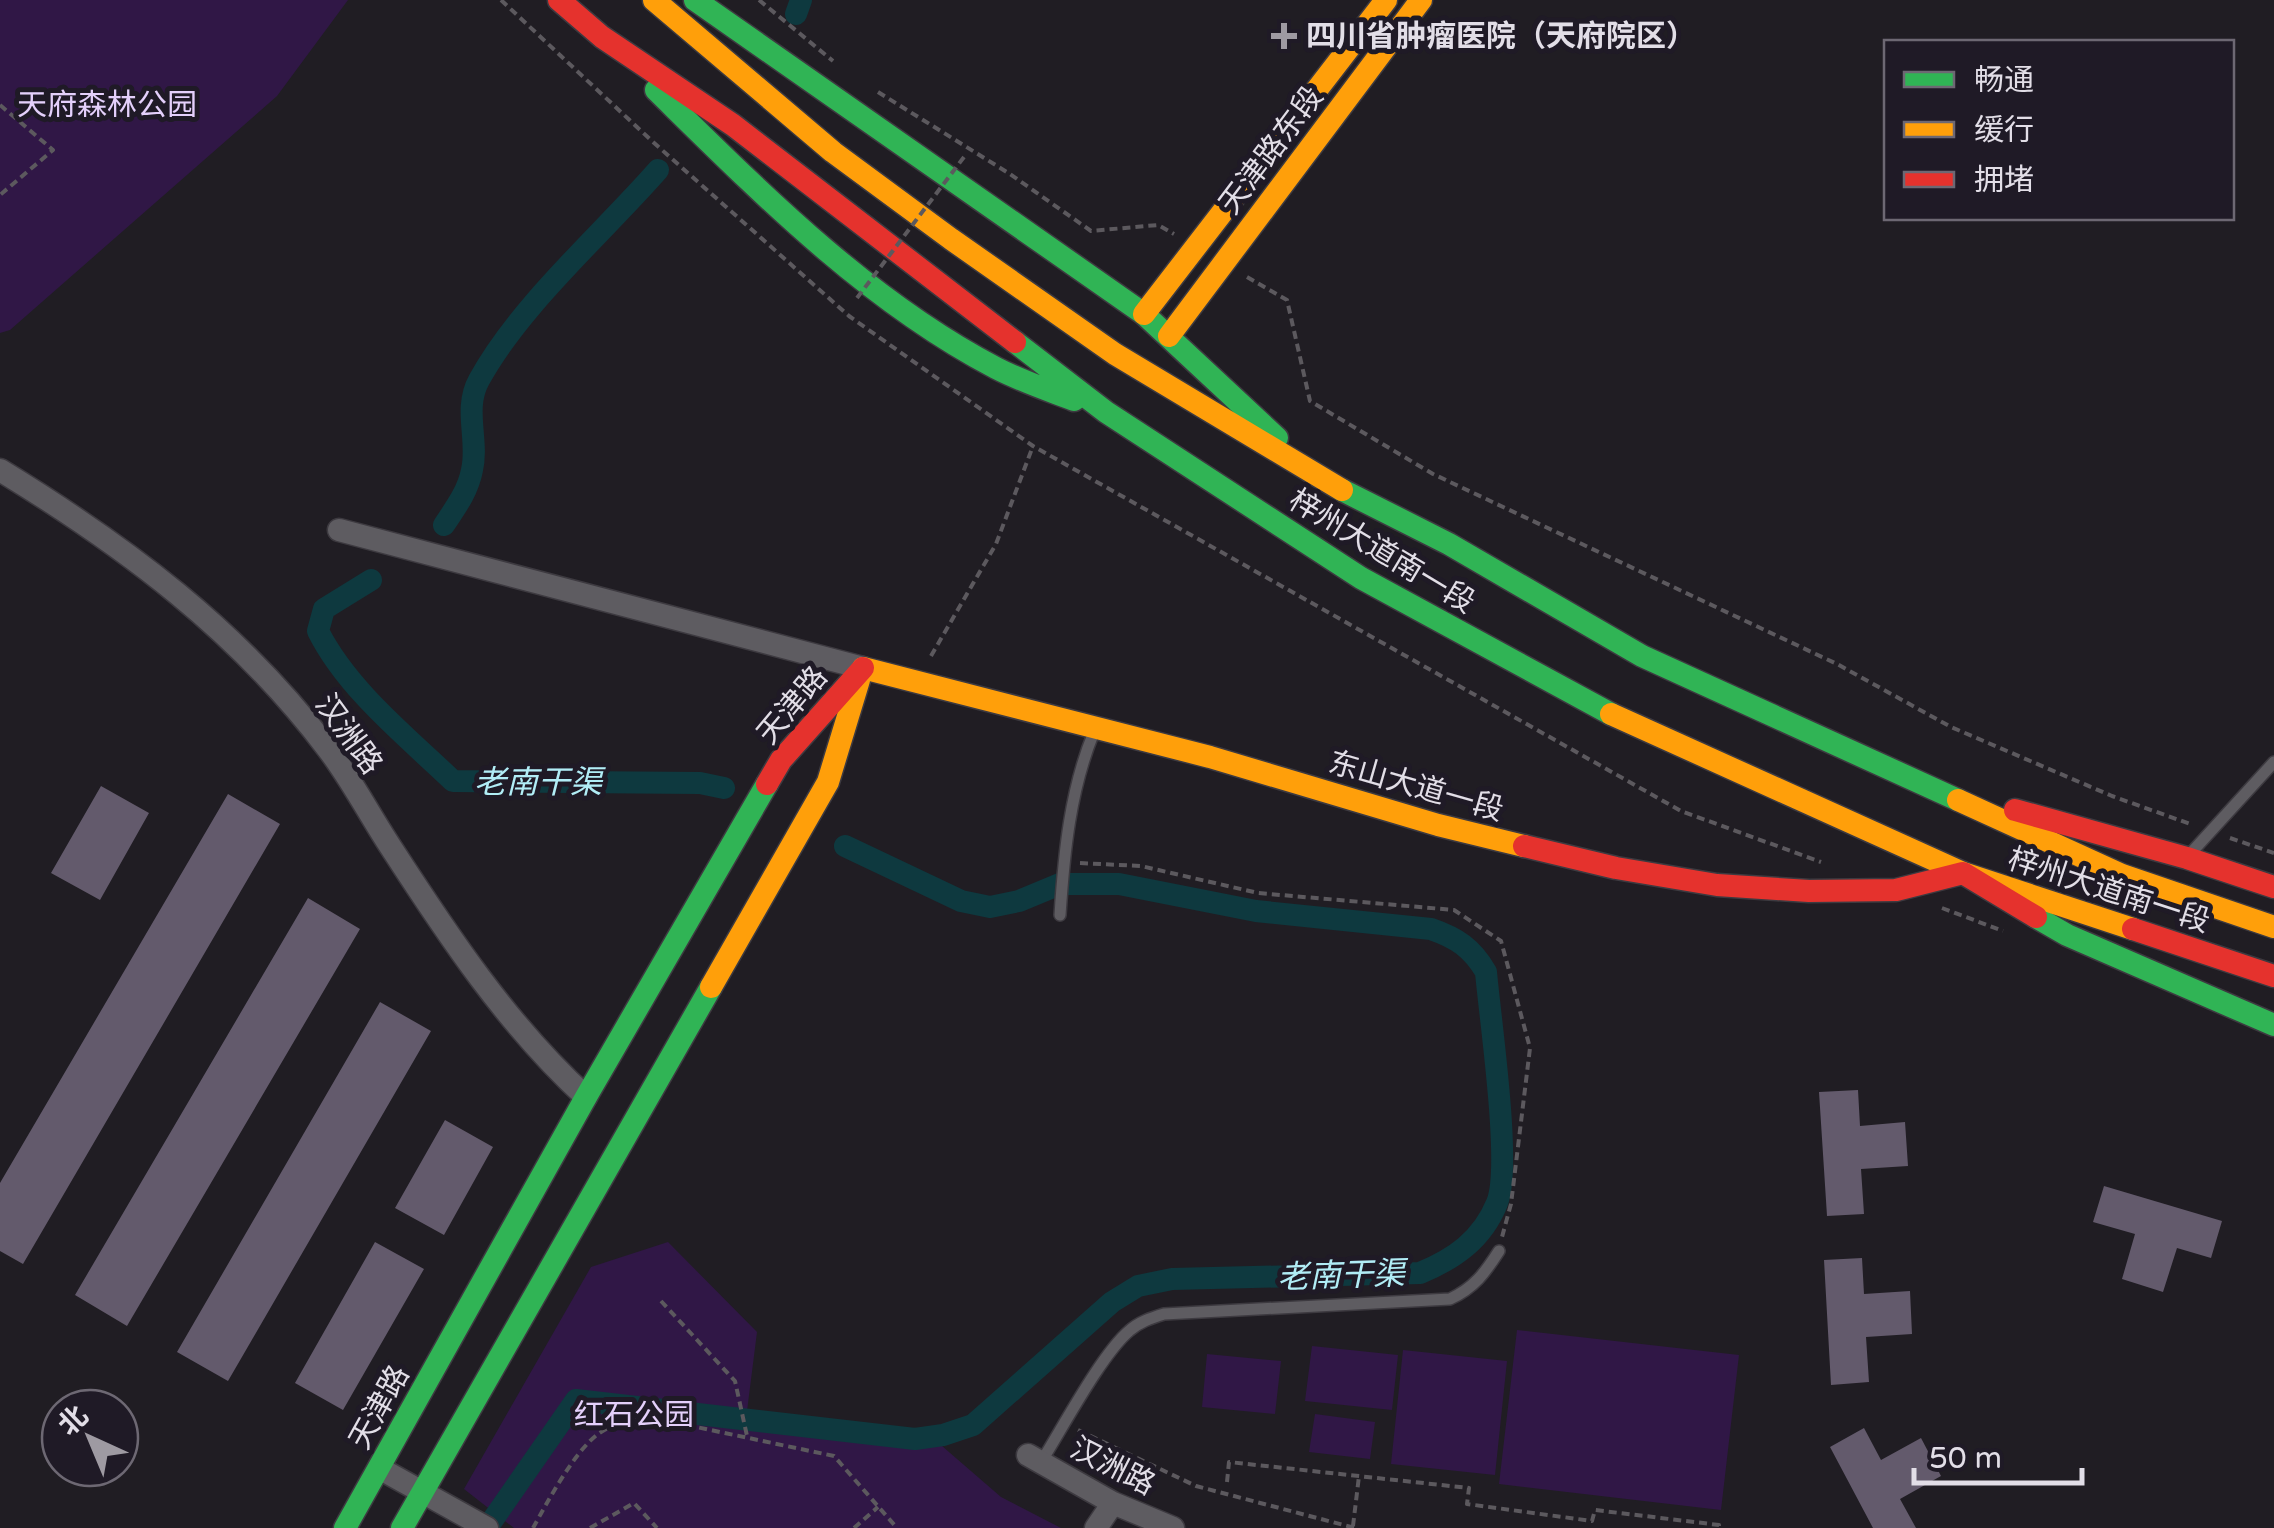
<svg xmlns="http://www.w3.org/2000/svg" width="2274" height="1528" viewBox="0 0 2274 1528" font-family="'Varela Round','Noto Sans SC',sans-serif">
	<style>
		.green { fill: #301746 }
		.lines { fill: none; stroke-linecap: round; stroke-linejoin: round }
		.canal { stroke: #0e393f; stroke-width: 22 }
		.building { fill: #635a6c }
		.lane-casing { stroke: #3d3a40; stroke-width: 14 }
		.street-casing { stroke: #3d3a40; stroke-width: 25 }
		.fast-casing { stroke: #3d3a40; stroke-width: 25 }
		.slow-casing { stroke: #3d3a40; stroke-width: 25 }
		.jam-casing { stroke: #3d3a40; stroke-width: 25 }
		.path { stroke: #5c595e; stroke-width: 4; stroke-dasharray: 8 5; stroke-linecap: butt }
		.lane { stroke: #5e5c61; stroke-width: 11 }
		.street { stroke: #5e5c61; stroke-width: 22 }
		.fast { stroke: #30b455; stroke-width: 22 }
		.slow { stroke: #ff9f0a; stroke-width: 22 }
		.jam { stroke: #e5322d; stroke-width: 22 }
		.path-bridge { stroke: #5c595e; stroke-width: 4; stroke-dasharray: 8 5; stroke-linecap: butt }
		.poi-dot { fill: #9e9aa2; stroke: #1f1a26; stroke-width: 4 }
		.labels { text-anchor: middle; stroke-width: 10; stroke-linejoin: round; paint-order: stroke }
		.poi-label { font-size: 30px; font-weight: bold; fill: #e2dee7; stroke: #1f1a26; text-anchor: start }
		.park-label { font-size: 30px; fill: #e4d0fb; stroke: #1f1a26 }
		.street-label { font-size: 30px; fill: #e2dee7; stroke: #1f1a26 }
		.water-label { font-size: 32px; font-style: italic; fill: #b1edf6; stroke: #1f1a26 }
	</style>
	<rect width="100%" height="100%" fill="#201d23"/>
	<!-- green -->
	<path class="green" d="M0 0H348L277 96 10 330 0 333Z
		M668 1242 757 1332 745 1427 942 1446 1001 1497 1061 1528H514L464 1489 591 1267Z
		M1517 1330 1739 1355 1721 1510 1499 1484Z
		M1312 1346 1398 1355 1392 1410 1305 1401Z
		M1403 1350 1507 1361 1495 1475 1391 1464Z
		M1207 1354 1281 1361 1275 1414 1202 1407Z
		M1315 1414 1375 1422 1370 1459 1309 1452Z"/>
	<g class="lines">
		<!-- canal -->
		<path class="canal" d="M796 14 801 0
			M444 525C456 507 468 491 472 470 479 440 463 409 479 380 520 305 601 235 658 170
			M371 580 324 609 318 631C347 689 406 736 453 781L700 783 724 788
			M487 1528 576 1400 915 1439 943 1435 973 1425 1112 1302 1138 1286 1172 1279 1420 1273C1454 1259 1482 1240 1497 1203 1512 1166 1490 1019 1486 972 1472 948 1457 938 1431 929L1256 911 1119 884H1060L1019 901 990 907 961 901 845 846"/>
	</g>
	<!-- building -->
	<path class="building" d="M101 786 149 813 100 900 51 873Z
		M228 794 280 824 23 1264 0 1251V1183Z
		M308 898 360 929 127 1326 75 1295Z
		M380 1002 431 1031 228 1381 177 1352Z
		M1858 1090 1860 1126 1905 1122 1908 1166 1861 1169 1864 1214 1827 1216 1819 1092Z
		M445 1120 493 1147 444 1235 395 1208Z
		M2104 1186 2222 1221 2211 1258 2177 1248 2163 1292 2122 1279 2135 1234 2093 1222Z
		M375 1242 424 1269 343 1410 295 1383Z
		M1862 1258 1864 1294 1910 1291 1912 1334 1866 1337 1869 1382 1831 1385 1824 1260Z
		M1864 1428 1881 1460 1921 1438 1941 1476 1900 1499 1916 1528H1873L1830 1447Z"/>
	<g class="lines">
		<defs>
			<path id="lane" d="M2190 854 2274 762
				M1060 915C1064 853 1070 790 1094 732
				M1041 1462C1062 1429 1101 1355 1129 1331 1139 1322 1151 1318 1164 1314L1450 1299C1474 1288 1485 1273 1499 1251"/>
			<path id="street" d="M0 470C126 547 238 630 328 749 351 779 369 814 390 846 447 934 507 1025 586 1097
				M339 530 863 668
				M1028 1455 1113 1503 1173 1528
				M379 1468 487 1528
				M1096 1528 1113 1503"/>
			<path id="fast" d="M695 0 1144 314 1277 438
				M656 90C760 192 866 300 996 368 1021 381 1048 390 1074 400
				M1015 342 1106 412 1361 578 1611 714
				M1342 490 1449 544 1642 656 1958 800
				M2036 917 2067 935 2274 1025
				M345 1528 586 1097 767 784
				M402 1528 711 987"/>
			<path id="slow" d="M654 0 833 152 951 239 1115 354 1342 490
				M1144 314 1386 0
				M1169 336 1421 0
				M863 668 1210 757 1438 825 1524 846
				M1611 714 1963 873 2133 929
				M1958 800 2122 875 2274 927
				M711 987 828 782 859 680"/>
			<path id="jam" d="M559 0 602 37 733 125 1015 342
				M767 784 781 760 863 668
				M2015 810 2187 858 2274 887
				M1524 846 1616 868 1717 885 1809 891 1896 890 1963 873 2036 917
				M2133 929 2274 976"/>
		</defs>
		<!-- lane casing -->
		<use href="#lane" class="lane-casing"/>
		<!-- street casing -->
		<use href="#street" class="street-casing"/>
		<!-- fast casing -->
		<use href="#fast" class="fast-casing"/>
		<!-- slow casing -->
		<use href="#slow" class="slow-casing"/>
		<!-- jam casing -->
		<use href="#jam" class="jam-casing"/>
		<!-- path -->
		<path class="path" d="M501 0 653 142 849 316 1033 446 1681 811 1821 862
			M759 0 833 61
			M878 92 1010 174 1091 231 1158 225 1174 234
			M0 105 53 150 0 195
			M1247 277 1287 300 1310 401 1433 474 1837 664 1951 727 2112 796 2193 825
			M931 656 996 544 1033 446
			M2230 838 2274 853
			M1080 863 1141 866 1258 893 1454 910 1501 941 1530 1048 1511 1204 1502 1237
			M1942 908 2003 931
			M661 1301 735 1381 747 1436
			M1078 1430 1196 1486 1355 1528
			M1227 1482 1229 1462 1469 1488 1467 1504 1592 1521 1595 1510 1719 1525V1528
			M1353 1526 1359 1476
			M533 1528C548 1501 574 1452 598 1434 612 1424 628 1420 644 1416L834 1456 897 1528
			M590 1528 634 1503 657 1528
			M854 1528 878 1507"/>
		<!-- lane -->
		<use href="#lane" class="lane"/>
		<!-- street -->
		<use href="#street" class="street"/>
		<!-- fast -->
		<use href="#fast" class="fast"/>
		<!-- slow -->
		<use href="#slow" class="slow"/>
		<!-- jam -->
		<use href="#jam" class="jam"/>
		<!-- path-bridge -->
		<path class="path-bridge" d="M857 298 964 157"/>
	</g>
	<!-- markers -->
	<path class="poi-dot" d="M1279 21h10v10h10v10h-10v10h-10v-10h-10v-10h10z"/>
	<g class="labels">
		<!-- poi labels -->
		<g class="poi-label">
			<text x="1306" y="46">四川省肿瘤医院（天府院区）</text>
		</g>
		<!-- park labels -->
		<g class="park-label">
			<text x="107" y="115">天府森林公园</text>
			<text x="634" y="1425">红石公园</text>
		</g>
		<!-- street labels -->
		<g class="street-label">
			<text transform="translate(1271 150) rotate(-53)" y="10">天津路东段</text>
			<text transform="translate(1382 551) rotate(31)" y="10">梓州大道南一段</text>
			<text transform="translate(792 705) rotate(-50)" y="10">天津路</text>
			<text transform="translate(349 734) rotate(54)" y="10">汉洲路</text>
			<text transform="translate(1416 786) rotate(16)" y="10">东山大道一段</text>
			<text transform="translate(2109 890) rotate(18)" y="10">梓州大道南一段</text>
			<text transform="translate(379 1407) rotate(-61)" y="10">天津路</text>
			<text transform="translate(1113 1466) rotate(27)" y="10">汉洲路</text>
		</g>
		<!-- water labels -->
		<g class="water-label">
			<text x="538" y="793">老南干渠</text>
			<text transform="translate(1341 1275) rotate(-2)" y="11">老南干渠</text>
		</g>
	</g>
	<!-- legend -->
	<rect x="1884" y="40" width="350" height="180" fill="#1f1a26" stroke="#6d6873" stroke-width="2.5"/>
	<rect x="1904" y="72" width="50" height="15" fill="#30b455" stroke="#6d6873" stroke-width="2.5"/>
	<text x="1974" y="90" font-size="30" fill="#e2dee7">畅通</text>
	<rect x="1904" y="122" width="50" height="15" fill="#ff9f0a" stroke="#6d6873" stroke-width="2.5"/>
	<text x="1974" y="140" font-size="30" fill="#e2dee7">缓行</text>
	<rect x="1904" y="172" width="50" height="15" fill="#e5322d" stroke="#6d6873" stroke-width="2.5"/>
	<text x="1974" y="190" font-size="30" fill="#e2dee7">拥堵</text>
	<!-- north arrow -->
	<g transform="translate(90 1438) rotate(316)"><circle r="48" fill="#1f1a26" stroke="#6d6873" stroke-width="2.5"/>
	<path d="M0-8L18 38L0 25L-18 38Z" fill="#9e9aa2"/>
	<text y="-15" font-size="28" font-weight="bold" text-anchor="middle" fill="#e2dee7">北</text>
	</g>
	<!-- scale -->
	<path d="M1914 1468v15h168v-15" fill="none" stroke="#e2dee7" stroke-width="5"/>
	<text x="1929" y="1468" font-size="30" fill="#e2dee7" stroke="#1f1a26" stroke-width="8" paint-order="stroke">50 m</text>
</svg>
